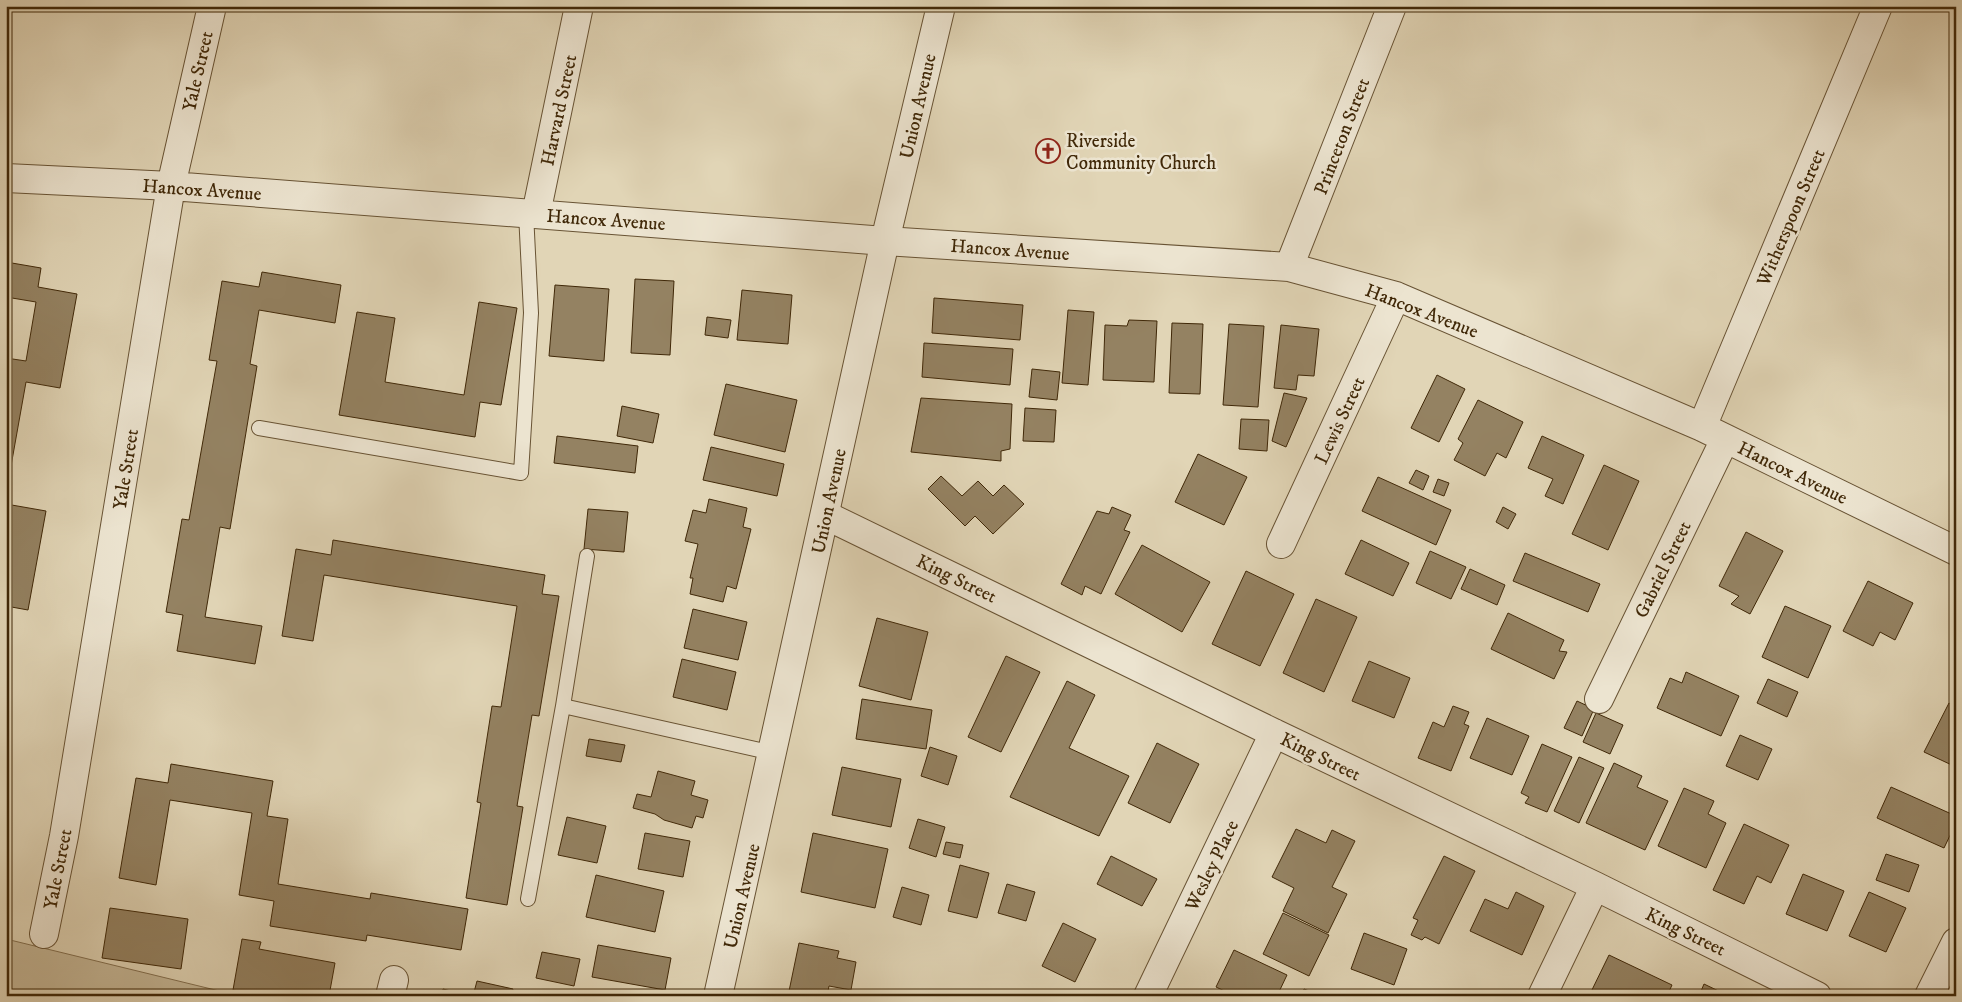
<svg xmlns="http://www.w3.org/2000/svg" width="1962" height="1002" viewBox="0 0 1962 1002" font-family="'IM FELL DW Pica',serif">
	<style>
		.green { fill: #c6b898; stroke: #837050 }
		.building { fill: #948262; stroke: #402808 }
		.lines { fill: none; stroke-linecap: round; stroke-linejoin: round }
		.service-casing { stroke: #685334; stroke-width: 16 }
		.minor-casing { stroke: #685334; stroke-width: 30 }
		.tertiary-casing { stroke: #685334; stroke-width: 30 }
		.service { stroke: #ece4d0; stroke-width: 14 }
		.minor { stroke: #ece4d0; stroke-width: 28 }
		.tertiary { stroke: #ece4d0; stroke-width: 28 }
		.labels { text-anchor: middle; stroke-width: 5; stroke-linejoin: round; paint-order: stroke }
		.street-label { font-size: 19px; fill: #402808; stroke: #ece4d0 }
		.poi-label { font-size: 19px; fill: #402808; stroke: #ece4d0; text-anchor: start }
	</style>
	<rect width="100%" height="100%" fill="#e1d5b6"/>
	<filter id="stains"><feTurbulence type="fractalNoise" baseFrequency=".004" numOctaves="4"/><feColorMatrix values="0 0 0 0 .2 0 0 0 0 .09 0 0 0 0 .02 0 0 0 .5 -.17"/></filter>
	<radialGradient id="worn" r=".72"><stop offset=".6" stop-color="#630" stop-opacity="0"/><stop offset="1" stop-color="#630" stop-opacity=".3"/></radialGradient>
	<!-- green -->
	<path class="green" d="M6 939 240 996H6Z"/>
	<!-- building -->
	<path class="building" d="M6 262 41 268 38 287 77 294 60 388 26 382 6 494V358L26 361 36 302 6 297Z
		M262 272 341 285 335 323 259 310 250 364 257 366 230 529 220 527 205 617 262 626 255 664 177 651 183 615 166 612 182 519 189 520 217 361 209 360 222 281 259 287Z
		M635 279 674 281 670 355 631 353Z
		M555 285 609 289 604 361 549 356Z
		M742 290 792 295 788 344 737 340Z
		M934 298 1023 305 1020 340 932 333Z
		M479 302 517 308 501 405 480 402 475 437 339 415 357 312 395 318 385 382 464 395Z
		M1068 310 1094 312 1088 385 1062 383Z
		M707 317 731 320 728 338 705 335Z
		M1129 320 1157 321 1154 382 1103 380 1105 325 1127 326Z
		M1172 323 1203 324 1200 394 1169 393Z
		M1229 324 1264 326 1258 407 1223 405Z
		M1281 325 1319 329 1314 376 1298 375 1296 390 1274 388Z
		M924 343 1013 349 1010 385 922 377Z
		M1032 369 1060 372 1057 400 1029 397Z
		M1437 375 1465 389 1439 442 1411 428Z
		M726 384 797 400 785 452 714 435Z
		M1284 393 1307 398 1286 447 1272 441Z
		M921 398 1012 404 1010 449 1001 451V461L911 452Z
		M1478 400 1523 422 1506 458 1497 453 1485 476 1454 460 1463 443 1458 439Z
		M622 406 659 414 653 443 617 436Z
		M1025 408 1056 410 1054 442 1023 441Z
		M1241 419 1269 420 1267 451 1239 449Z
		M557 436 638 446 635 473 554 463Z
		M1542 436 1584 455 1563 504 1545 496 1553 479 1528 468Z
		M711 447 784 464 777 496 703 480Z
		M1198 454 1247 477 1224 525 1175 502Z
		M1604 465 1639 481 1608 550 1572 534Z
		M1416 470 1429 476 1423 490 1409 483Z
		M941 476 962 496 978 481 993 496 1004 485 1024 504 993 534 975 516 965 526 928 489Z
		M1378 477 1451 510 1436 545 1362 511Z
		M1438 479 1449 483 1444 496 1433 492Z
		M709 499 747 508 743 527 751 529 736 589 727 586 723 602 690 594 693 578H690L698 544 685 541 693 510 706 513Z
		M6 504 46 511 28 610 6 606Z
		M1112 507 1131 515 1124 530 1130 532 1101 594 1085 586 1082 595 1061 584 1097 511 1109 514Z
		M1503 507 1516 514 1508 529 1496 522Z
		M588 509 628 512 624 552 584 549Z
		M1746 532 1783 551 1750 614 1731 604 1739 596 1719 586Z
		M333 540 545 575 542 594 559 596 539 716 532 715 517 806 523 807 507 905 466 898 481 803 477 802 492 706 501 707 517 606 324 575 313 641 282 636 296 549 331 555Z
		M1361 540 1409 563 1393 596 1345 574Z
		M1142 545 1210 582 1182 632 1115 594Z
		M1430 551 1466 567 1451 599 1416 583Z
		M1525 553 1600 584 1588 612 1513 581Z
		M1470 569 1505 585 1497 605 1461 589Z
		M1246 571 1294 594 1260 666 1212 644Z
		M1868 581 1913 603 1895 640 1880 632 1873 646 1843 631Z
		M1316 599 1357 617 1324 692 1283 673Z
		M1785 606 1831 626 1808 678 1762 657Z
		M693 609 747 622 738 660 684 648Z
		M1508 613 1564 640 1559 651 1567 652 1554 679 1491 649Z
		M877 618 928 632 911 700 859 686Z
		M1006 656 1040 672 1001 752 968 737Z
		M682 659 736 672 727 710 673 697Z
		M1369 661 1410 678 1394 718 1352 701Z
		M1686 672 1739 696 1721 736 1657 708 1670 678 1682 683Z
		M1768 679 1798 692 1787 717 1757 703Z
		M1067 681 1095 695 1069 748 1129 776 1099 836 1010 797Z
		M862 699 932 710 926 749 856 739Z
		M1577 701 1594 709 1582 736 1564 728Z
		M1949 703 1956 707V767L1924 752Z
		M1453 706 1469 712 1464 724 1469 726 1451 771 1418 758 1433 722 1444 727Z
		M1596 713 1623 725 1610 754 1583 742Z
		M1487 718 1529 736 1512 775 1470 758Z
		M1740 735 1772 749 1758 780 1726 766Z
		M589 739 625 745 621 762 586 756Z
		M1157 743 1199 764 1170 823 1128 803Z
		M1542 744 1572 757 1547 812 1525 803 1529 797 1521 793Z
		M930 747 957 756 948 785 921 776Z
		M1579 757 1604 768 1579 823 1554 811Z
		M1614 763 1642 776 1637 787 1668 801 1645 850 1586 823Z
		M171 764 273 781 267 816 288 819 278 884 370 899 371 893 468 909 461 950 367 935 366 941 270 926 274 901 239 895 252 813 170 800 156 885 119 878 136 778 168 783Z
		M842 767 901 779 891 827 832 815Z
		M658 771 695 781 691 795 708 800 703 818 696 816 692 828 664 820 655 814 633 808 637 794 651 797Z
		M1891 787 1956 816V823L1944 848 1877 818Z
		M1684 788 1714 801 1708 814 1726 823 1706 868 1658 846Z
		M567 817 606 826 597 863 558 855Z
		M918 819 945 827 936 857 909 848Z
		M1744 824 1789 845 1771 883 1757 876 1744 904 1713 890Z
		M1296 829 1326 843 1332 830 1355 841 1332 887 1347 894 1328 933 1283 911 1294 888 1272 877Z
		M645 833 690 841 683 877 638 869Z
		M813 833 888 849 875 908 801 892Z
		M946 842 963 845 960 858 943 854Z
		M1886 854 1919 865 1909 892 1876 880Z
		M1111 856 1157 879 1142 906 1097 884Z
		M1444 856 1475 871 1439 944 1425 937 1422 940 1411 935 1418 920 1413 918Z
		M960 865 989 873 977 918 948 911Z
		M1803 874 1844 891 1827 931 1786 914Z
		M596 875 664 891 655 932 586 917Z
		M1007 884 1035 892 1026 921 998 913Z
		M902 887 929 895 921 925 893 917Z
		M1516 892 1544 906 1522 955 1470 931 1485 899 1508 909Z
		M1869 892 1906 908 1886 952 1849 936Z
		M110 908 188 919 181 969 102 958Z
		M1283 913 1329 935 1309 976 1263 954Z
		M1063 923 1096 939 1075 982 1042 966Z
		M1364 933 1407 949 1394 985 1351 969Z
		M242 939 261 942 259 949 335 963 329 996H266L233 990Z
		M799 943 839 951 837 958 856 962 851 990 829 986 827 996H788Z
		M598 945 671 958 665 990 592 977Z
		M1234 950 1287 975 1277 996H1235L1216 987Z
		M542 952 580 959 574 986 536 978Z
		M1609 955 1672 985 1667 996H1589Z
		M477 981 513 989 511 996H473Z
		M1704 984 1729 996H1699Z
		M443 989 470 996H442Z
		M1304 989 1322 996H1301Z"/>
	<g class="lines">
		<defs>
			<path id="service" d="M259 428 521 473 531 313 526 213
				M587 556 563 706 773 753
				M528 899 563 706"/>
			<path id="minor" d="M6 178 171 186 885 241 1289 267 1396 296 1702 427 1956 551
				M536 214 579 6
				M1289 267 1392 6
				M1702 427 1878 6
				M825 515 1274 733 1595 886 1817 996
				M1281 544 1396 296
				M1599 699 1725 439
				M44 934 64 836 171 186 212 6
				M390 996 394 980
				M1148 996 1274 733
				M1542 996 1595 886
				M1929 996 1956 942"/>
			<path id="tertiary" d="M718 996 885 241 941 6"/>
		</defs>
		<!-- service casing -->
		<use href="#service" class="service-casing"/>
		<!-- minor casing -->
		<use href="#minor" class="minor-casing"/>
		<!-- tertiary casing -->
		<use href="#tertiary" class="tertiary-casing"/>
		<!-- service -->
		<use href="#service" class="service"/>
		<!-- minor -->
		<use href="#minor" class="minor"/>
		<!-- tertiary -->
		<use href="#tertiary" class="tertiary"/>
	</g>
	<!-- icons -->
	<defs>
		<symbol id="church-ring" viewBox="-11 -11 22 22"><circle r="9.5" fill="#ece4d0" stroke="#8f2418" stroke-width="1.5"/><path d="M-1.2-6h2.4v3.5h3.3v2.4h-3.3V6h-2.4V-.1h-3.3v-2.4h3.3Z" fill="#8f2418"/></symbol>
	</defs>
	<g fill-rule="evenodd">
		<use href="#church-ring" x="1034" y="137" width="28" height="28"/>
	</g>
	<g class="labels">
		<!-- street labels -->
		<g class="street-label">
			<text transform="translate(197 71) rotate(-77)" y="7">Yale Street</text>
			<text transform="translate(917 106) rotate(-77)" y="7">Union Avenue</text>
			<text transform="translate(558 110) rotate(-78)" y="7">Harvard Street</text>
			<text transform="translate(1341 136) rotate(-69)" y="7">Princeton Street</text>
			<text transform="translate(202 189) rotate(4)" y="7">Hancox Avenue</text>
			<text transform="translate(1790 217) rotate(-67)" y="7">Witherspoon Street</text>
			<text transform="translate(606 219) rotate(4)" y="7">Hancox Avenue</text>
			<text transform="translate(1010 249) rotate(4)" y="7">Hancox Avenue</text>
			<text transform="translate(1422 310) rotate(21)" y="7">Hancox Avenue</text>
			<text transform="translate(1339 420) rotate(-65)" y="7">Lewis Street</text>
			<text transform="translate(125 469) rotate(-81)" y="7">Yale Street</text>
			<text transform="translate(1793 472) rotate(26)" y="7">Hancox Avenue</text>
			<text transform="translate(828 501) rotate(-78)" y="7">Union Avenue</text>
			<text transform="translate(1662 569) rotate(-64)" y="7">Gabriel Street</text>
			<text transform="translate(957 578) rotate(26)" y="7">King Street</text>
			<text transform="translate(1321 756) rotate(26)" y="7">King Street</text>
			<text transform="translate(1211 865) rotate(-64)" y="7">Wesley Place</text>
			<text transform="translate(57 869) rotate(-79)" y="7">Yale Street</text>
			<text transform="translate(741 896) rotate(-77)" y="7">Union Avenue</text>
			<text transform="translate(1686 931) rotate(26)" y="7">King Street</text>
		</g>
		<!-- poi labels -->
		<g class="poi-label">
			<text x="1066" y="147">Riverside<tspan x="1066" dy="22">Community Church</tspan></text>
		</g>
	</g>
	<!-- margin -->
	<rect width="1962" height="1002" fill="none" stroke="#e1d5b6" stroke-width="25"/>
	<rect x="8" y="8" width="1947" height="987" fill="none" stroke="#402808" stroke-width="2.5"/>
	<rect x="12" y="12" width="1937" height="977" fill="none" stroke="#402808"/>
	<rect width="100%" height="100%" filter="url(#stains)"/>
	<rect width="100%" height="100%" fill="url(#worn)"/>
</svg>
